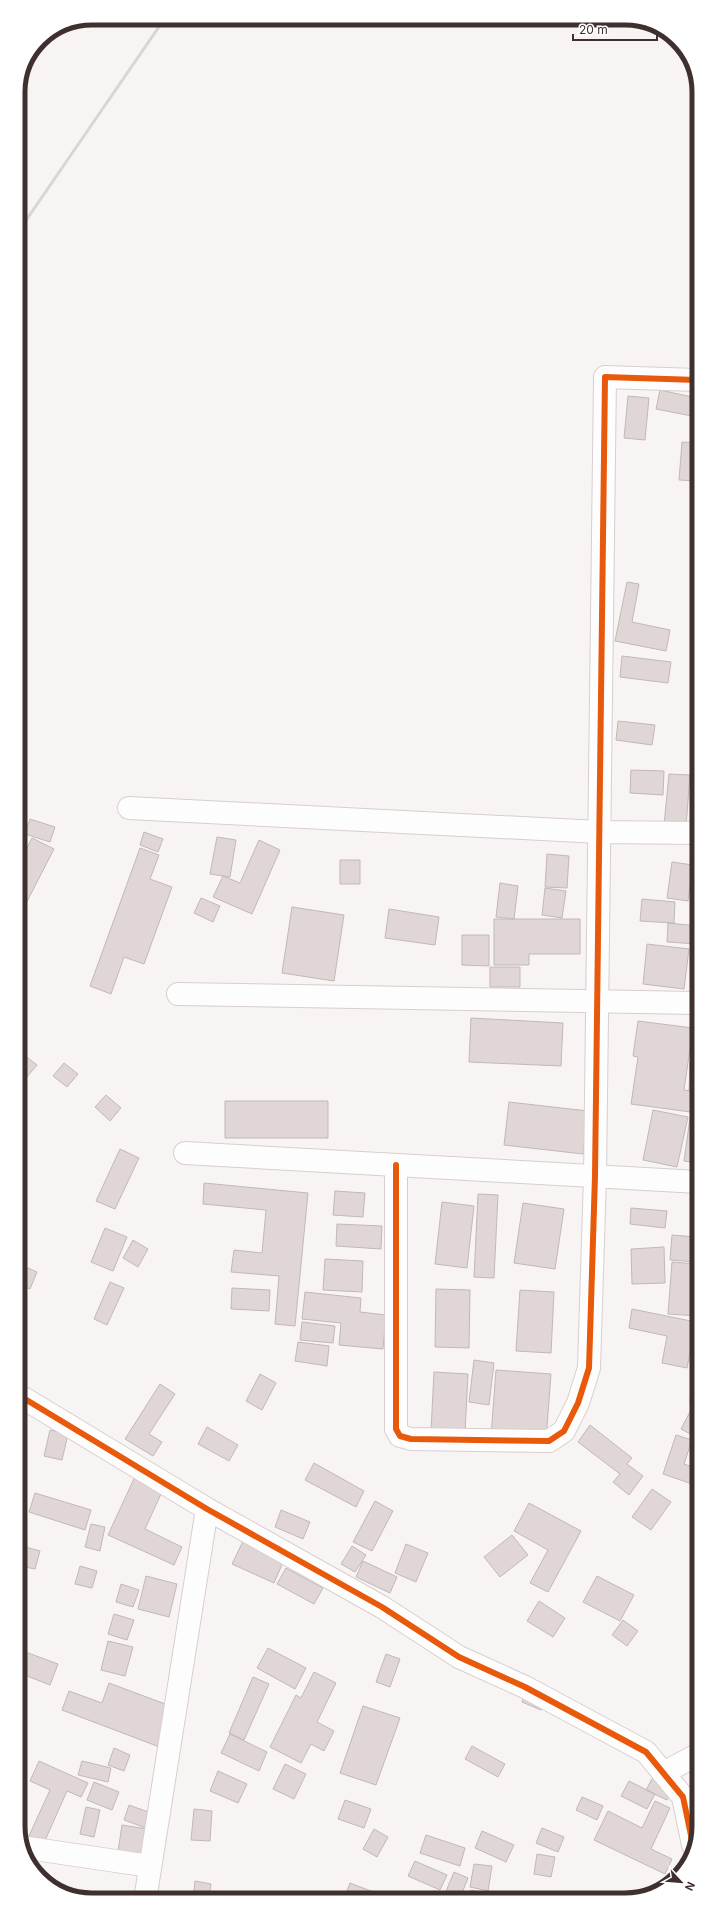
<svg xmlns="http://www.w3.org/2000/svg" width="717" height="1918" viewBox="0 0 717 1918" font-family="Inter,sans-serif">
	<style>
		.building { fill: #dfd6d5; stroke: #c1b8b8 }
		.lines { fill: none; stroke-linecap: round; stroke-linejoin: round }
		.street-casing { stroke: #d8cece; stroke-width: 24 }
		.street { stroke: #fefdfd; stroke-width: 22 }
		.rail { stroke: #d8d5d5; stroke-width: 3 }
		.cycleway-casing { stroke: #fff; stroke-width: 8 }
		.cycleway { stroke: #e8590c; stroke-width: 6 }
		.rim { fill: none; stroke: #3e302f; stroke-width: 5 }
	</style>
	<rect width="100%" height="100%" fill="#f9f4f4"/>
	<!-- building -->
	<path class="building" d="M660 390 697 398V417L656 409Z
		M628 396 649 398 645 440 624 438Z
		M682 442 697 443V481L679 480Z
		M627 582 639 584 632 622 670 630 666 651 615 641Z
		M622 656 671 662 668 683 620 677Z
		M618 721 655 725 652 745 616 740Z
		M631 770 664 771 663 795 630 793Z
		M669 774 690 775 686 826 664 825Z
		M30 819 55 827 50 842 25 834Z
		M144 832 163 839 158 852 140 845Z
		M217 837 236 840 230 877 210 874Z
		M32 838 54 849 19 917V863Z
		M259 840 280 850 252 914 213 897 223 876 240 883Z
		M140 848 159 855 150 879 172 887 144 964 124 957 111 994 90 986Z
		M547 854 569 856 567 888 545 887Z
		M340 860H360V884H340Z
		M672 862 693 865 688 901 667 898Z
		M500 883 518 886 514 919 496 917Z
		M545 888 566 891 562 918 542 915Z
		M201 898 220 906 213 922 194 913Z
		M642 899 675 902 674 923 640 921Z
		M292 907 344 915 334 981 282 973Z
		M389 909 439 917 435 945 385 938Z
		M494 919H580V954H529V965H494Z
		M668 923 698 926V944L667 942Z
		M462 935H489V966L462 965Z
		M647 944 689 949 684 989 643 984Z
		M490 967H520V987H490Z
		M471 1018 563 1023 561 1066 469 1062Z
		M638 1021 693 1028 684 1090 698 1092V1113L631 1104 638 1057 633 1056Z
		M24 1055 37 1065 21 1084 20 1082 19 1060Z
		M690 1062H698V1091H689Z
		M64 1063 78 1074 67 1087 53 1076Z
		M106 1095 121 1108 110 1121 95 1107Z
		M225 1101H328V1138H225Z
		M509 1102 588 1111 583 1154 504 1145Z
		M653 1110 688 1117 677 1167 643 1160Z
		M690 1118 698 1119V1163L684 1161Z
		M120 1149 139 1158 115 1209 96 1201Z
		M204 1183 308 1193 295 1326 275 1324 279 1276 231 1272 234 1250 262 1253 266 1210 203 1204Z
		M335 1191 365 1193 363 1217 333 1215Z
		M478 1194 498 1195 494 1278 474 1277Z
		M442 1202 474 1206 467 1268 435 1264Z
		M523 1203 564 1209 555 1269 514 1263Z
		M631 1208 667 1211 665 1228 630 1224Z
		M698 1211V1262L670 1260 672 1235 696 1237Z
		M337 1224 382 1226 381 1249 336 1246Z
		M105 1228 127 1237 113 1271 91 1262Z
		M133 1240 148 1249 138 1267 123 1258Z
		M664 1247 665 1283 632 1284 631 1249Z
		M325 1259 363 1261 362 1292 323 1290Z
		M672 1262 698 1264V1316L668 1314Z
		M21 1265 37 1272 30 1289 20 1285Z
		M110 1282 124 1288 107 1325 94 1319Z
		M232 1288 270 1290 269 1311 231 1309Z
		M436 1289 470 1290 469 1348 435 1347Z
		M520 1290 554 1292 551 1353 516 1351Z
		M305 1292 361 1298 360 1312 386 1315 383 1349 339 1345 341 1323 302 1319Z
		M632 1309 696 1322 687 1368 662 1363 667 1336 629 1328Z
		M302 1322 335 1326 333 1343 300 1340Z
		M298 1342 329 1346 327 1366 295 1361Z
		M474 1360 494 1363 489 1405 469 1402Z
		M692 1368 698 1369V1403H690Z
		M496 1370 551 1374 546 1440 491 1436Z
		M434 1372 468 1374 465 1433 431 1431Z
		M260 1374 276 1383 262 1410 246 1401Z
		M160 1384 175 1394 149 1434 162 1442 153 1456 125 1439Z
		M692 1408 698 1411V1433L696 1437 681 1429Z
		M590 1425 632 1458 627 1464 643 1476 629 1495 613 1482 620 1474 578 1442Z
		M207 1427 238 1445 229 1461 198 1444Z
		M50 1430 68 1434 62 1460 44 1456Z
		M676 1435 692 1440 684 1464 698 1469V1486L663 1474Z
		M314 1463 364 1491 356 1507 305 1480Z
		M138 1470 166 1483 145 1529 182 1547 174 1565 108 1535Z
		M652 1489 671 1502 651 1530 632 1517Z
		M35 1493 91 1510 85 1530 29 1512Z
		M375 1501 393 1511 372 1551 353 1542Z
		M529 1503 581 1531 548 1592 530 1583 548 1550 514 1531Z
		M281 1510 310 1522 303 1539 275 1527Z
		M91 1524 105 1527 100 1551 85 1547Z
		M512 1535 528 1555 500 1577 484 1557Z
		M244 1539 285 1558 274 1583 232 1564Z
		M406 1544 428 1553 416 1582 395 1573Z
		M22 1546 40 1551 35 1569 20 1566Z
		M352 1546 366 1555 355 1572 341 1564Z
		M363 1561 397 1577 390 1593 356 1577Z
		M80 1566 97 1571 92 1588 75 1584Z
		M286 1568 323 1588 314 1604 277 1584Z
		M146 1576 177 1584 169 1617 138 1609Z
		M597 1576 634 1595 620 1621 583 1602Z
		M121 1584 139 1590 133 1607 116 1602Z
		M539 1601 565 1618 553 1637 527 1621Z
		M114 1614 134 1620 127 1640 108 1634Z
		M623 1620 638 1631 627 1646 612 1635Z
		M108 1641 133 1647 125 1676 101 1670Z
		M268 1648 306 1668 295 1689 257 1668Z
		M20 1650 58 1664 50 1685 27 1676 23 1688 20 1687Z
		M386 1654 400 1659 390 1687 376 1682Z
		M314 1672 336 1683 317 1722 334 1731 324 1751 311 1744 301 1763 270 1747 296 1695 301 1698Z
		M253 1677 269 1684 244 1740 229 1733Z
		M109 1683 184 1711 170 1751 62 1710 69 1691 102 1703Z
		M528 1688 547 1696 541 1710 522 1702Z
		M363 1706 400 1718 376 1785 340 1773Z
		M230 1734 267 1752 259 1771 221 1753Z
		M472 1746 505 1764 498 1777 465 1759Z
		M114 1748 130 1755 124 1771 108 1765Z
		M39 1761 88 1783 81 1797 67 1791 43 1845 28 1838 50 1790 30 1781Z
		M82 1761 111 1768 108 1782 78 1775Z
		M285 1764 306 1774 294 1799 273 1789Z
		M659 1766 679 1777 667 1800 646 1790Z
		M218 1771 247 1784 238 1803 210 1791Z
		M629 1781 655 1794 647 1809 621 1796Z
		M94 1782 119 1792 112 1810 87 1800Z
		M582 1797 603 1806 597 1820 576 1810Z
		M345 1800 371 1809 364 1828 338 1819Z
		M655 1801 670 1808 651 1849 672 1859 665 1874 594 1840 608 1811 642 1828Z
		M129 1805 151 1813 146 1828 124 1820Z
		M86 1807 100 1810 94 1837 80 1834Z
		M194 1809 212 1811 210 1841 191 1840Z
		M122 1825 147 1829 141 1862 117 1858Z
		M542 1828 564 1837 558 1852 536 1843Z
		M374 1829 388 1837 377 1857 363 1849Z
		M482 1831 514 1845 506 1862 475 1848Z
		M426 1835 465 1848 460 1866 420 1853Z
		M537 1854 555 1857 551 1877 534 1874Z
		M415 1861 447 1875 440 1890 408 1876Z
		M474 1864 492 1866 488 1891 470 1887Z
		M454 1872 468 1878 460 1898 444 1896Z
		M195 1881 211 1884 209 1899H193Z
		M350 1883 384 1896 383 1899H344Z
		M471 1890 495 1896 494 1898H469Z
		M426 1892 442 1898H424Z
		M117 1895 131 1898 130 1900H115Z"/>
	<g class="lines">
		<defs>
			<path id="street" d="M129 808 599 832 698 833
				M178 994 698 1003
				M185 1153 698 1182
				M396 1165V1429L400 1436 411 1439 549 1441 564 1431 578 1403 589 1368 595 1176 605 377 697 380
				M20 1396 207 1509 382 1607 459 1657 525 1687 646 1752 683 1797 693 1845
				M663 1773 699 1754
				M21 1847 150 1866
				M145 1900 207 1509"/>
		</defs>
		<!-- street casing -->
		<use href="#street" class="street-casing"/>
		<!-- street -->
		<use href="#street" class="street"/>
		<!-- rail -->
		<path class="rail" d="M18 232 165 18"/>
		<defs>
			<path id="cycleway" d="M396 1165V1429L400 1436 411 1439 549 1441 564 1431 578 1403 589 1368 595 1176 605 377 697 380
				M20 1396 207 1509 382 1607 459 1657 525 1687 646 1752 683 1797 693 1845"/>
		</defs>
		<!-- cycleway casing -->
		<use href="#cycleway" class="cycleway-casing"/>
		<!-- cycleway -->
		<use href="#cycleway" class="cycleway"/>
	</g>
	<!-- crop -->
	<path d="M0 0H717V1918H0ZM92 25H625A67 67 0 0 1 692 92V1826A67 67 0 0 1 625 1893H92A67 67 0 0 1 25 1826V92A67 67 0 0 1 92 25Z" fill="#fff" fill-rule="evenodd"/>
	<path class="rim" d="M92 25H625A67 67 0 0 1 692 92V1826A67 67 0 0 1 625 1893H92A67 67 0 0 1 25 1826V92A67 67 0 0 1 92 25Z"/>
	<!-- north arrow -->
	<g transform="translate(681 1882) rotate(116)" stroke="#ffffff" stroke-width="3" paint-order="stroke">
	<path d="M0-3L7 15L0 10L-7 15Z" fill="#3e302f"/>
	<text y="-6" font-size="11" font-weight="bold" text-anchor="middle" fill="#3e302f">N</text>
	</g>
	<!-- scale -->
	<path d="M573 34v6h84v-6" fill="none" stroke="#3e302f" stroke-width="2"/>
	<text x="579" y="34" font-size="12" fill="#3e302f" stroke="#ffffff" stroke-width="3" paint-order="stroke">20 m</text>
</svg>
